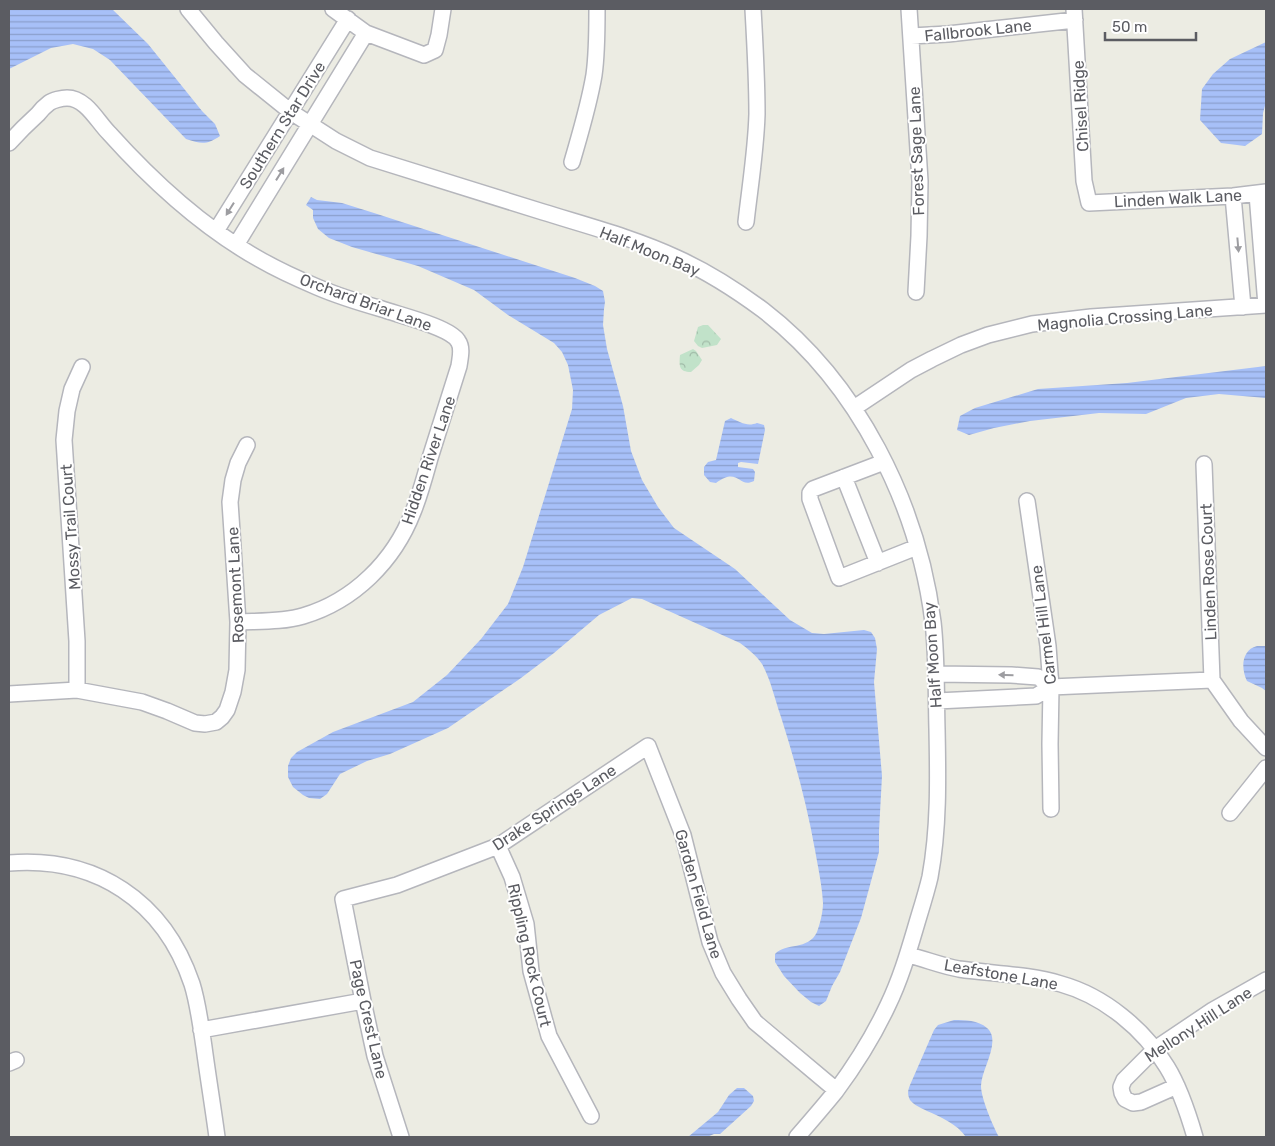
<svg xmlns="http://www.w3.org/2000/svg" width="1275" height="1146" viewBox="0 0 1275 1146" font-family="Rubik,sans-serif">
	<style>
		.park { fill: url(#park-crowns) }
		.water { fill: url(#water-rules) }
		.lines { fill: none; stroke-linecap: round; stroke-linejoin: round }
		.minor-casing { stroke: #b5b6bc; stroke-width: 18 }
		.minor { stroke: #fff; stroke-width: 15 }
		.oneway { fill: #9d9da1 }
		.labels { text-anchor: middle; stroke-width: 4; stroke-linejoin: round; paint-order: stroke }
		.street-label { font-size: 16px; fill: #5b5c62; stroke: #fff }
	</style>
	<defs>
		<pattern id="park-crowns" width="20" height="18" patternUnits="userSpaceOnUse" patternTransform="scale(1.25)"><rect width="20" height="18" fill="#c1e2c9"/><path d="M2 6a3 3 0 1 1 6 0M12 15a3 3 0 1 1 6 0" fill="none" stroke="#a0baa7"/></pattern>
		<pattern id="water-rules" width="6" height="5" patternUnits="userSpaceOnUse" patternTransform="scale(1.25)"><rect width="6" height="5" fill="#a7c0f8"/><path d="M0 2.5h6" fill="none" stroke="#8b9fcc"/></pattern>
	</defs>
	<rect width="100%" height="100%" fill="#ecece3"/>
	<!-- park -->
	<path class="park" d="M703 325H708L721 339 717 345 702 348 698 346 694 341 698 327Z
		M693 349 696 351 702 360 699 365 691 372C679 372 679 366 680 355Z"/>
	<!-- water -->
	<path class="water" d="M9 9H112L148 44 202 111 215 124 220 136C207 145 201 144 186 139L110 60 93 49 73 44 51 48 9 69Z
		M1266 42V102L1263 113 1262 134 1245 146 1221 143 1200 120 1202 89 1213 74 1230 59Z
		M311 197 317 200 342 203 374 213 575 278 595 286 603 291 605 302 604 309 603 325 607 349 623 406 631 451 642 480 658 507 674 528 735 569 790 620 812 633 824 634 864 630 871 632 875 638 877 649 874 682 882 776 879 831V852L861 918 840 972 832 986 826 1001 819 1006 811 1002 800 993 784 976 775 962V954C786 942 808 951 817 932 820 924 823 912 823 903 822 885 818 867 815 850 807 805 795 761 781 717 775 700 771 680 762 664 756 655 748 649 740 643L642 599 632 598 599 615 554 653 521 678 448 728 390 754 367 761 340 774 327 794 320 799 309 798 303 795 293 787 288 777V766L291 758 297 752 333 732 413 702 447 675 481 639 508 604 523 567 572 409 573 390 568 365 562 352 554 343 508 315 474 290 418 266 352 247 329 238 318 229 313 218V210L306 205Z
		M1266 366V398L1219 394 1186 398 1146 414 1099 413 1030 421 994 428 969 435 957 430 960 416 975 408 1038 389 1127 383Z
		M731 418C740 422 747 427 757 423L764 425 765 430 758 464 741 462 738 463V467L753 469 755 472 754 481C738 489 739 466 716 483L710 482 704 475V467L708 462 716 460 725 421Z
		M1265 646 1266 647V691L1262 688 1247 681C1241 669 1241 650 1257 646 1260 646 1262 646 1265 646Z
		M954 1020C965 1020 978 1020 987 1028 1002 1041 981 1069 981 1086 981 1098 993 1126 999 1137H966C957 1124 941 1117 927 1111 921 1108 914 1105 910 1100 907 1094 908 1090 910 1085L934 1030 938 1025Z
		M737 1088H744L753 1096 754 1101 751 1106 720 1134H714L707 1137H688L718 1112 729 1095Z"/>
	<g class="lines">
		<defs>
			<path id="minor" d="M188 9 216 43 245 75 291 112 336 141 370 158C428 176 486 194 543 212 588 226 634 238 677 258 708 272 736 290 763 310 858 383 918 504 933 622 937 657 936 694 937 729 938 778 939 828 930 877 927 890 923 903 919 916 910 946 902 976 888 1005 874 1035 856 1064 836 1091 823 1107 810 1122 797 1137
				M333 9 366 33 424 55 435 50 439 35 443 9
				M909 9 920 181 919 236 916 292
				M1074 9 1084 181 1089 203 1233 196 1266 192
				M911 36 948 34 1075 20
				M9 143C18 133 28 123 38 114 41 110 45 106 49 103 53 100 62 98 67 98 86 98 97 121 109 133 153 182 202 227 259 259 278 270 298 279 317 287 338 296 361 303 382 309 399 315 450 327 458 341 463 348 460 358 459 366 449 397 440 427 430 458 425 476 420 495 413 512 394 561 354 601 303 616 283 622 260 621 238 622
				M572 162C580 134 589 105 594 75 597 54 597 30 597 9
				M1257 194 1266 305
				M1233 196 1243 307
				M746 222C750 186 756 150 757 114 757 79 755 44 753 9
				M216 231 348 19
				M236 245 366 33
				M854 408 911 370 932 359 961 345 988 335 1032 324 1091 317 1266 305
				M884 462 813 489 810 493V499L839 578 917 547
				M1204 464 1212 680
				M844 477 878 563
				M1027 501 1048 646 1051 687 1050 744 1051 809
				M936 674 1011 675 1038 677 1051 687
				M1212 680 1241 721 1266 748
				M77 690V641L64 440 67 411 72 389 82 367
				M9 694 77 690 142 702 167 711 195 723 205 724 216 722 222 717 227 710 233 692 237 670 238 622 230 502 233 480 238 463 247 445
				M937 701 1036 696 1051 687 1212 680
				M1230 813 1266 768
				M498 846 512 877 526 924 531 971 549 1036 591 1116
				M9 863C96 856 164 901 192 984 198 1003 201 1027 204 1047 208 1077 213 1107 217 1137
				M908 955C925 959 942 966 959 969 993 974 1028 974 1061 984 1104 996 1144 1029 1167 1067 1180 1088 1188 1113 1195 1137
				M201 1030 363 1001
				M9 1063 16 1060
				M1177 1086 1141 1102 1133 1103 1125 1099 1122 1093 1121 1087 1124 1080 1155 1049 1213 1010 1266 980
				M401 1137 375 1056 363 1001 343 899 397 885 498 846 648 746 683 835 710 942 723 973 739 999 755 1022 836 1090"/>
		</defs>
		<!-- minor casing -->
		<use href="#minor" class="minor-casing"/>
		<!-- minor -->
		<use href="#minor" class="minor"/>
	</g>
	<!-- one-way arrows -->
	<defs><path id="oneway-solid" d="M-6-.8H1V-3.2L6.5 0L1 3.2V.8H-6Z" transform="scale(1.25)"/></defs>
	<g class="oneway">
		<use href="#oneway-solid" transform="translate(280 174) rotate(-58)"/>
		<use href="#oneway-solid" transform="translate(230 209) rotate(122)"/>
		<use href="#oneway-solid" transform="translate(1238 245) rotate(85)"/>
		<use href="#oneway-solid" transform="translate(1006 675) rotate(-179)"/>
	</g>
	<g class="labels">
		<!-- street labels -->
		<g class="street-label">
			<text transform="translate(978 30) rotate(-6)" y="6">Fallbrook Lane</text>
			<text transform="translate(1080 106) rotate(-93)" y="6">Chisel Ridge</text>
			<text transform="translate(282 125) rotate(-58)" y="6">Southern Star Drive</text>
			<text transform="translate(916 151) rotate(-92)" y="6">Forest Sage Lane</text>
			<text transform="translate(1178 198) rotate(-3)" y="6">Linden Walk Lane</text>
			<text transform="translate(650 251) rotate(22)" y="6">Half Moon Bay</text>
			<text transform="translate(366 302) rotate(20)" y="6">Orchard Briar Lane</text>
			<text transform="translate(1125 317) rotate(-5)" y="6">Magnolia Crossing Lane</text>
			<text transform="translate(428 460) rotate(-71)" y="6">Hidden River Lane</text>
			<text transform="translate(70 527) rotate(-94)" y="6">Mossy Trail Court</text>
			<text transform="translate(1208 572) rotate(-92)" y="6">Linden Rose Court</text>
			<text transform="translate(235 585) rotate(-93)" y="6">Rosemont Lane</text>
			<text transform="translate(1043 625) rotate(-97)" y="6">Carmel Hill Lane</text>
			<text transform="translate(932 655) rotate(-94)" y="6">Half Moon Bay</text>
			<text transform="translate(554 807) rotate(-33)" y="6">Drake Springs Lane</text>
			<text transform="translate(699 894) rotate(74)" y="6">Garden Field Lane</text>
			<text transform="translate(530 955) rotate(77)" y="6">Rippling Rock Court</text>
			<text transform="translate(1001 974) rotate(10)" y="6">Leafstone Lane</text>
			<text transform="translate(369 1019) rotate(77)" y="6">Page Crest Lane</text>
			<text transform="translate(1198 1024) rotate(-33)" y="6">Mellony Hill Lane</text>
		</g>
	</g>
	<!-- border -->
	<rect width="1275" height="1146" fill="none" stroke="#5b5c62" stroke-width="20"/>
	<!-- scale -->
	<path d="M1105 32v8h91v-8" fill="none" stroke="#5b5c62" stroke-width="2.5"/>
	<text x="1112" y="32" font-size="15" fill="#5b5c62" stroke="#ffffff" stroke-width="4" paint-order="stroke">50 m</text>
</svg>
